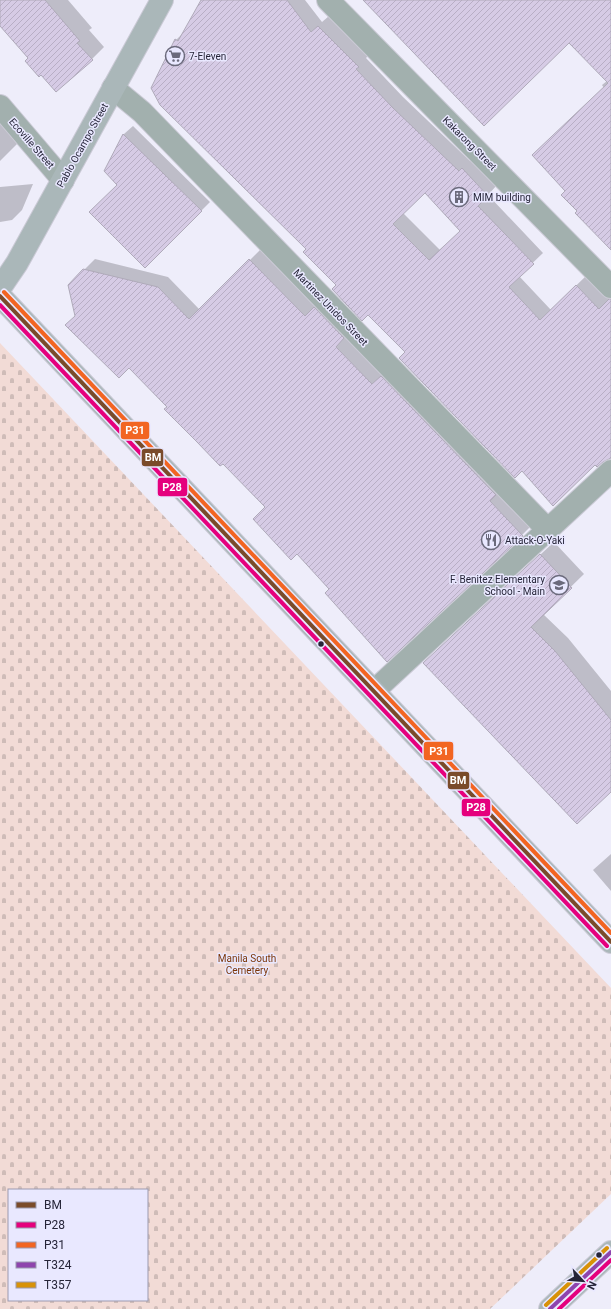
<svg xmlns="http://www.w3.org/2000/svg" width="611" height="1309" viewBox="0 0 611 1309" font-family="Roboto,sans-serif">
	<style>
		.cemetery { fill: url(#cemetery-stones); fill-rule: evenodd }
		.shadow { fill: #0003; fill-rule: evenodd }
		.building { fill: url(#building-hatch); stroke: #afaab9; fill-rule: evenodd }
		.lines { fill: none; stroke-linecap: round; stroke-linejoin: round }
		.street-casing { stroke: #cbcad6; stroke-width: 24 }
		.secondary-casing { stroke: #cbcad6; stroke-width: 24 }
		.street { stroke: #a2b0ae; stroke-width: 22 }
		.secondary { stroke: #aab7b9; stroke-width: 22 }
		.bus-1-casing { stroke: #e9e8ff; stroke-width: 7 }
		.bus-2-casing { stroke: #e9e8ff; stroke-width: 7 }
		.bus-3-casing { stroke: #e9e8ff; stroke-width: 7 }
		.bus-4-casing { stroke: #e9e8ff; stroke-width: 7 }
		.bus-5-casing { stroke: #e9e8ff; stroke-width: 7 }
		.bus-1 { stroke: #7a4b2a; stroke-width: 4 }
		.bus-2 { stroke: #e5007d; stroke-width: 4 }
		.bus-3 { stroke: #f26522; stroke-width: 4 }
		.bus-4 { stroke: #8e44ad; stroke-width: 4 }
		.bus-5 { stroke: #d89208; stroke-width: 4 }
		.bus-dot { fill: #252438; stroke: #e9e8ff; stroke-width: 1.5 }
		.labels { text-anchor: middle; stroke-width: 3; stroke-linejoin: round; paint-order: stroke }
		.poi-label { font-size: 10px; fill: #252438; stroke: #e9e8ff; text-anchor: start }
		.street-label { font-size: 10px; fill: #252438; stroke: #e9e8ff }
		.park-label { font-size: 10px; fill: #7c3608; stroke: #e9e8ff }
		.line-badge { stroke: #e9e8ff; stroke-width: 1.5 }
		.badge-label { font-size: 11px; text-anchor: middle; font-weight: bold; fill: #fff }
	</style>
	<defs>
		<pattern id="cemetery-stones" width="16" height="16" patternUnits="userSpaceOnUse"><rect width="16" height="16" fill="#f2dbd6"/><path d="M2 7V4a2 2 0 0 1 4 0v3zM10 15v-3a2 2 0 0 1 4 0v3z" fill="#cfbcb8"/></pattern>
		<pattern id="building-hatch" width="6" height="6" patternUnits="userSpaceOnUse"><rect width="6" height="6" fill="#d6cbe5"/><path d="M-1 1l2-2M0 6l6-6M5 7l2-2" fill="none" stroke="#b8aec5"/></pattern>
	</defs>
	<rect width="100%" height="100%" fill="#eeedfa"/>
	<!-- cemetery -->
	<path class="cemetery" d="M0 343 611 988V1194L490 1309H0ZM9 1190H147V1300H9Z"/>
	<!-- shadow -->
	<path class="shadow" d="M0 0H68L92 28 89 30 104 47 92 59 29 58 0 25Z
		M202 0H305L322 22 329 16 368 56 366 58 403 97 470 161 473 159 497 185 488 195 543 253 519 276 551 310 587 275 610 299 611 298V457L595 464 522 470 338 285 307 249 176 40 185 31ZM425 192 461 231 440 250 403 213Z
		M364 0H611V247L578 211 567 191 604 88 602 85 607 81 569 42Z
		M0 109 26 135 0 161Z
		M133 126 210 202 145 267 118 185 105 171 124 134Z
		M33 184 22 210 12 220 0 222V187Z
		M260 250 316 307 325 298 532 525 522 535 331 589 267 507 129 367 76 316 69 285 95 259 168 277 200 310Z
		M554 542 584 574 543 614 568 638 611 691V791L437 650Z
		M611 854V891L593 870Z"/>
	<!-- building -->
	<path class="building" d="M0 0H45L80 41 77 43 93 60 56 92 41 75 39 77 25 61 28 58 0 26Z
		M201 0H287L311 32 318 26 359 67 356 69 393 108 459 171 462 168 488 196 478 206 534 264 509 287 540 320 576 285 599 309 609 299H611V458L603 462 597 467 595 465 553 506 522 471 515 478 399 358 405 352 368 315 362 321 332 289 336 285 303 252 306 249 160 105 151 88 175 39 178 41ZM425 193 460 231 429 260 393 224Z
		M363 0H611V250L575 213 577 211 561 195 565 191 532 155 608 83 569 43 484 126Z
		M123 134 202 211 145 268 89 212 117 185 104 171Z
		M249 259 305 316 314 307 344 338 336 347 372 384 381 376 496 495 490 501 523 536 387 662 325 593 329 589 297 554 291 560 253 519 265 507 223 464 220 466 197 442 164 409 167 407 129 368 119 378 65 325 75 316 68 285 83 269 158 287 189 319Z
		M540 554 572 588 531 627 555 651 611 720V792L577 824 423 663Z"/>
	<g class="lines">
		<defs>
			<path id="street" d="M328 0 611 287
				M113 88 142 112 547 529
				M0 106 63 180
				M374 691 611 471"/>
			<path id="secondary" d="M0 288 17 263 162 0
				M0 296 611 942
				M550 1309 611 1252"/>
		</defs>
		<!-- street casing -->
		<use href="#street" class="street-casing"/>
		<!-- secondary casing -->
		<use href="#secondary" class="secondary-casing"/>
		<!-- street -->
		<use href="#street" class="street"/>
		<!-- secondary -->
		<use href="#secondary" class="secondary"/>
		<defs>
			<path id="bus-1" d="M0 296 611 942"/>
			<path id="bus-2" d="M0 305 607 946
				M559 1309 611 1260"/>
			<path id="bus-3" d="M4 292 611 933"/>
			<path id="bus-4" d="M550 1309 611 1252"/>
			<path id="bus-5" d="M546 1305 607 1248"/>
		</defs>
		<!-- bus-1 casing -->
		<use href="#bus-1" class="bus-1-casing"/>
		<!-- bus-2 casing -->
		<use href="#bus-2" class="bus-2-casing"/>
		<!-- bus-3 casing -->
		<use href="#bus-3" class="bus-3-casing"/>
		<!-- bus-4 casing -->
		<use href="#bus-4" class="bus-4-casing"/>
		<!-- bus-5 casing -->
		<use href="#bus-5" class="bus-5-casing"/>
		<!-- bus-1 -->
		<use href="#bus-1" class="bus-1"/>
		<!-- bus-2 -->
		<use href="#bus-2" class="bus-2"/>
		<!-- bus-3 -->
		<use href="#bus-3" class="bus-3"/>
		<!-- bus-4 -->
		<use href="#bus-4" class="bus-4"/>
		<!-- bus-5 -->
		<use href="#bus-5" class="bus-5"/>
	</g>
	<!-- icons -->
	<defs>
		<symbol id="supermarket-ring" viewBox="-11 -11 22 22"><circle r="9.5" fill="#e9e8ff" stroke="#6b6a7c" stroke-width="1.5"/><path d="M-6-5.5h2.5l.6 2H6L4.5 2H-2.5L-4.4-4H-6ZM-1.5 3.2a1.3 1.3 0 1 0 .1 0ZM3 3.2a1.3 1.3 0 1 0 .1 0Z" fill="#6b6a7c"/></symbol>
		<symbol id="building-ring" viewBox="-11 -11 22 22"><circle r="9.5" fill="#e9e8ff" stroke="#6b6a7c" stroke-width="1.5"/><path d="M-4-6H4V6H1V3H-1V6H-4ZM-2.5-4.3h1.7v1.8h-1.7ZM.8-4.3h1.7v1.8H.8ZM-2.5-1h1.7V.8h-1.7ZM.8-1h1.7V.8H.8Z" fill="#6b6a7c"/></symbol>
		<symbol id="restaurant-ring" viewBox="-11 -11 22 22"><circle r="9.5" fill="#e9e8ff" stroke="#6b6a7c" stroke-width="1.5"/><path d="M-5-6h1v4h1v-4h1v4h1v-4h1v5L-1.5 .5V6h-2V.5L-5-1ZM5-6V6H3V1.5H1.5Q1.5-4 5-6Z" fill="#6b6a7c"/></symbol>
		<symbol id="school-ring" viewBox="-11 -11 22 22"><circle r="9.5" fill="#e9e8ff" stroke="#6b6a7c" stroke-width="1.5"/><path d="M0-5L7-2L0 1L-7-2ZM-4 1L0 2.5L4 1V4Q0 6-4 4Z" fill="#6b6a7c"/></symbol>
	</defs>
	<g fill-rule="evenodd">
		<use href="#supermarket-ring" x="164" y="45" width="22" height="22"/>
		<use href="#building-ring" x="448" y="186" width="22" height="22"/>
		<use href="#restaurant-ring" x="480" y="529" width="22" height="22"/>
		<use href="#school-ring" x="548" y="574" width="22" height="22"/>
	</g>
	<!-- markers -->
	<g class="bus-dot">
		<circle cx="321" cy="644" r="3.5"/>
		<circle cx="599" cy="1255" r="3.5"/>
	</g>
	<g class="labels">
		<!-- poi labels -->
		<g class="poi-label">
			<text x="189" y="60">7-Eleven</text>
			<text x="473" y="201">MIM building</text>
			<text x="505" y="544">Attack-O-Yaki</text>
			<text x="545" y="583" text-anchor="end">F. Benitez Elementary<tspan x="545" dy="12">School - Main</tspan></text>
		</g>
		<!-- street labels -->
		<g class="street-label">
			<text transform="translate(32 143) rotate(49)" y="4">Ecoville Street</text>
			<text transform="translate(470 143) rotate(45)" y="4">Kakarong Street</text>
			<text transform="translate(82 145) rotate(-61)" y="4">Pablo Ocampo Street</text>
			<text transform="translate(331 307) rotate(46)" y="4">Martinez Unidos Street</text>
		</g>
		<!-- park labels -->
		<g class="park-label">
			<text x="247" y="962">Manila South<tspan x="247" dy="12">Cemetery</tspan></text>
		</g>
	</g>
	<g class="line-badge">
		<rect x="120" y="421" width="30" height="19" rx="4" fill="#f26522"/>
		<rect x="141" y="448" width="23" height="19" rx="4" fill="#7a4b2a"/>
		<rect x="157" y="477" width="31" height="20" rx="4" fill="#e5007d"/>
		<rect x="423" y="741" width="31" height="20" rx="4" fill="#f26522"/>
		<rect x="447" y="771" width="23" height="19" rx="4" fill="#7a4b2a"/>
		<rect x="461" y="798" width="30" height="19" rx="4" fill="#e5007d"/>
	</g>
	<g class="badge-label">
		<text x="135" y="434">P31</text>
		<text x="153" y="461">BM</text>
		<text x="172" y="491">P28</text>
		<text x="439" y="755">P31</text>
		<text x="458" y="784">BM</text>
		<text x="476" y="811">P28</text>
	</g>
	<!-- legend -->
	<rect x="8" y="1189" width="140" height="112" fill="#e9e8ff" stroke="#9b9aaf"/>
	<rect x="16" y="1202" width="20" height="6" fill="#7a4b2a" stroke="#9b9aaf"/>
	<text x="44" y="1209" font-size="12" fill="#252438">BM</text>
	<rect x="16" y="1222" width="20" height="6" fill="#e5007d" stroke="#9b9aaf"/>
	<text x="44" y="1229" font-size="12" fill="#252438">P28</text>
	<rect x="16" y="1242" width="20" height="6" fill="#f26522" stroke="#9b9aaf"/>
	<text x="44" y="1249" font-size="12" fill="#252438">P31</text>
	<rect x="16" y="1262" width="20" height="6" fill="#8e44ad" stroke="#9b9aaf"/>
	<text x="44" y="1269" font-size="12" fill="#252438">T324</text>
	<rect x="16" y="1282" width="20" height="6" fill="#d89208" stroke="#9b9aaf"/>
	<text x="44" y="1289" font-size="12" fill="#252438">T357</text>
	<!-- north arrow -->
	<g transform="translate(583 1281) rotate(116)" stroke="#e9e8ff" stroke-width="3" paint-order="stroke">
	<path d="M0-3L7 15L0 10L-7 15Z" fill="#252438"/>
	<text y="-6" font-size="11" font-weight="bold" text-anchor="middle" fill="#252438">N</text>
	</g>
</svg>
